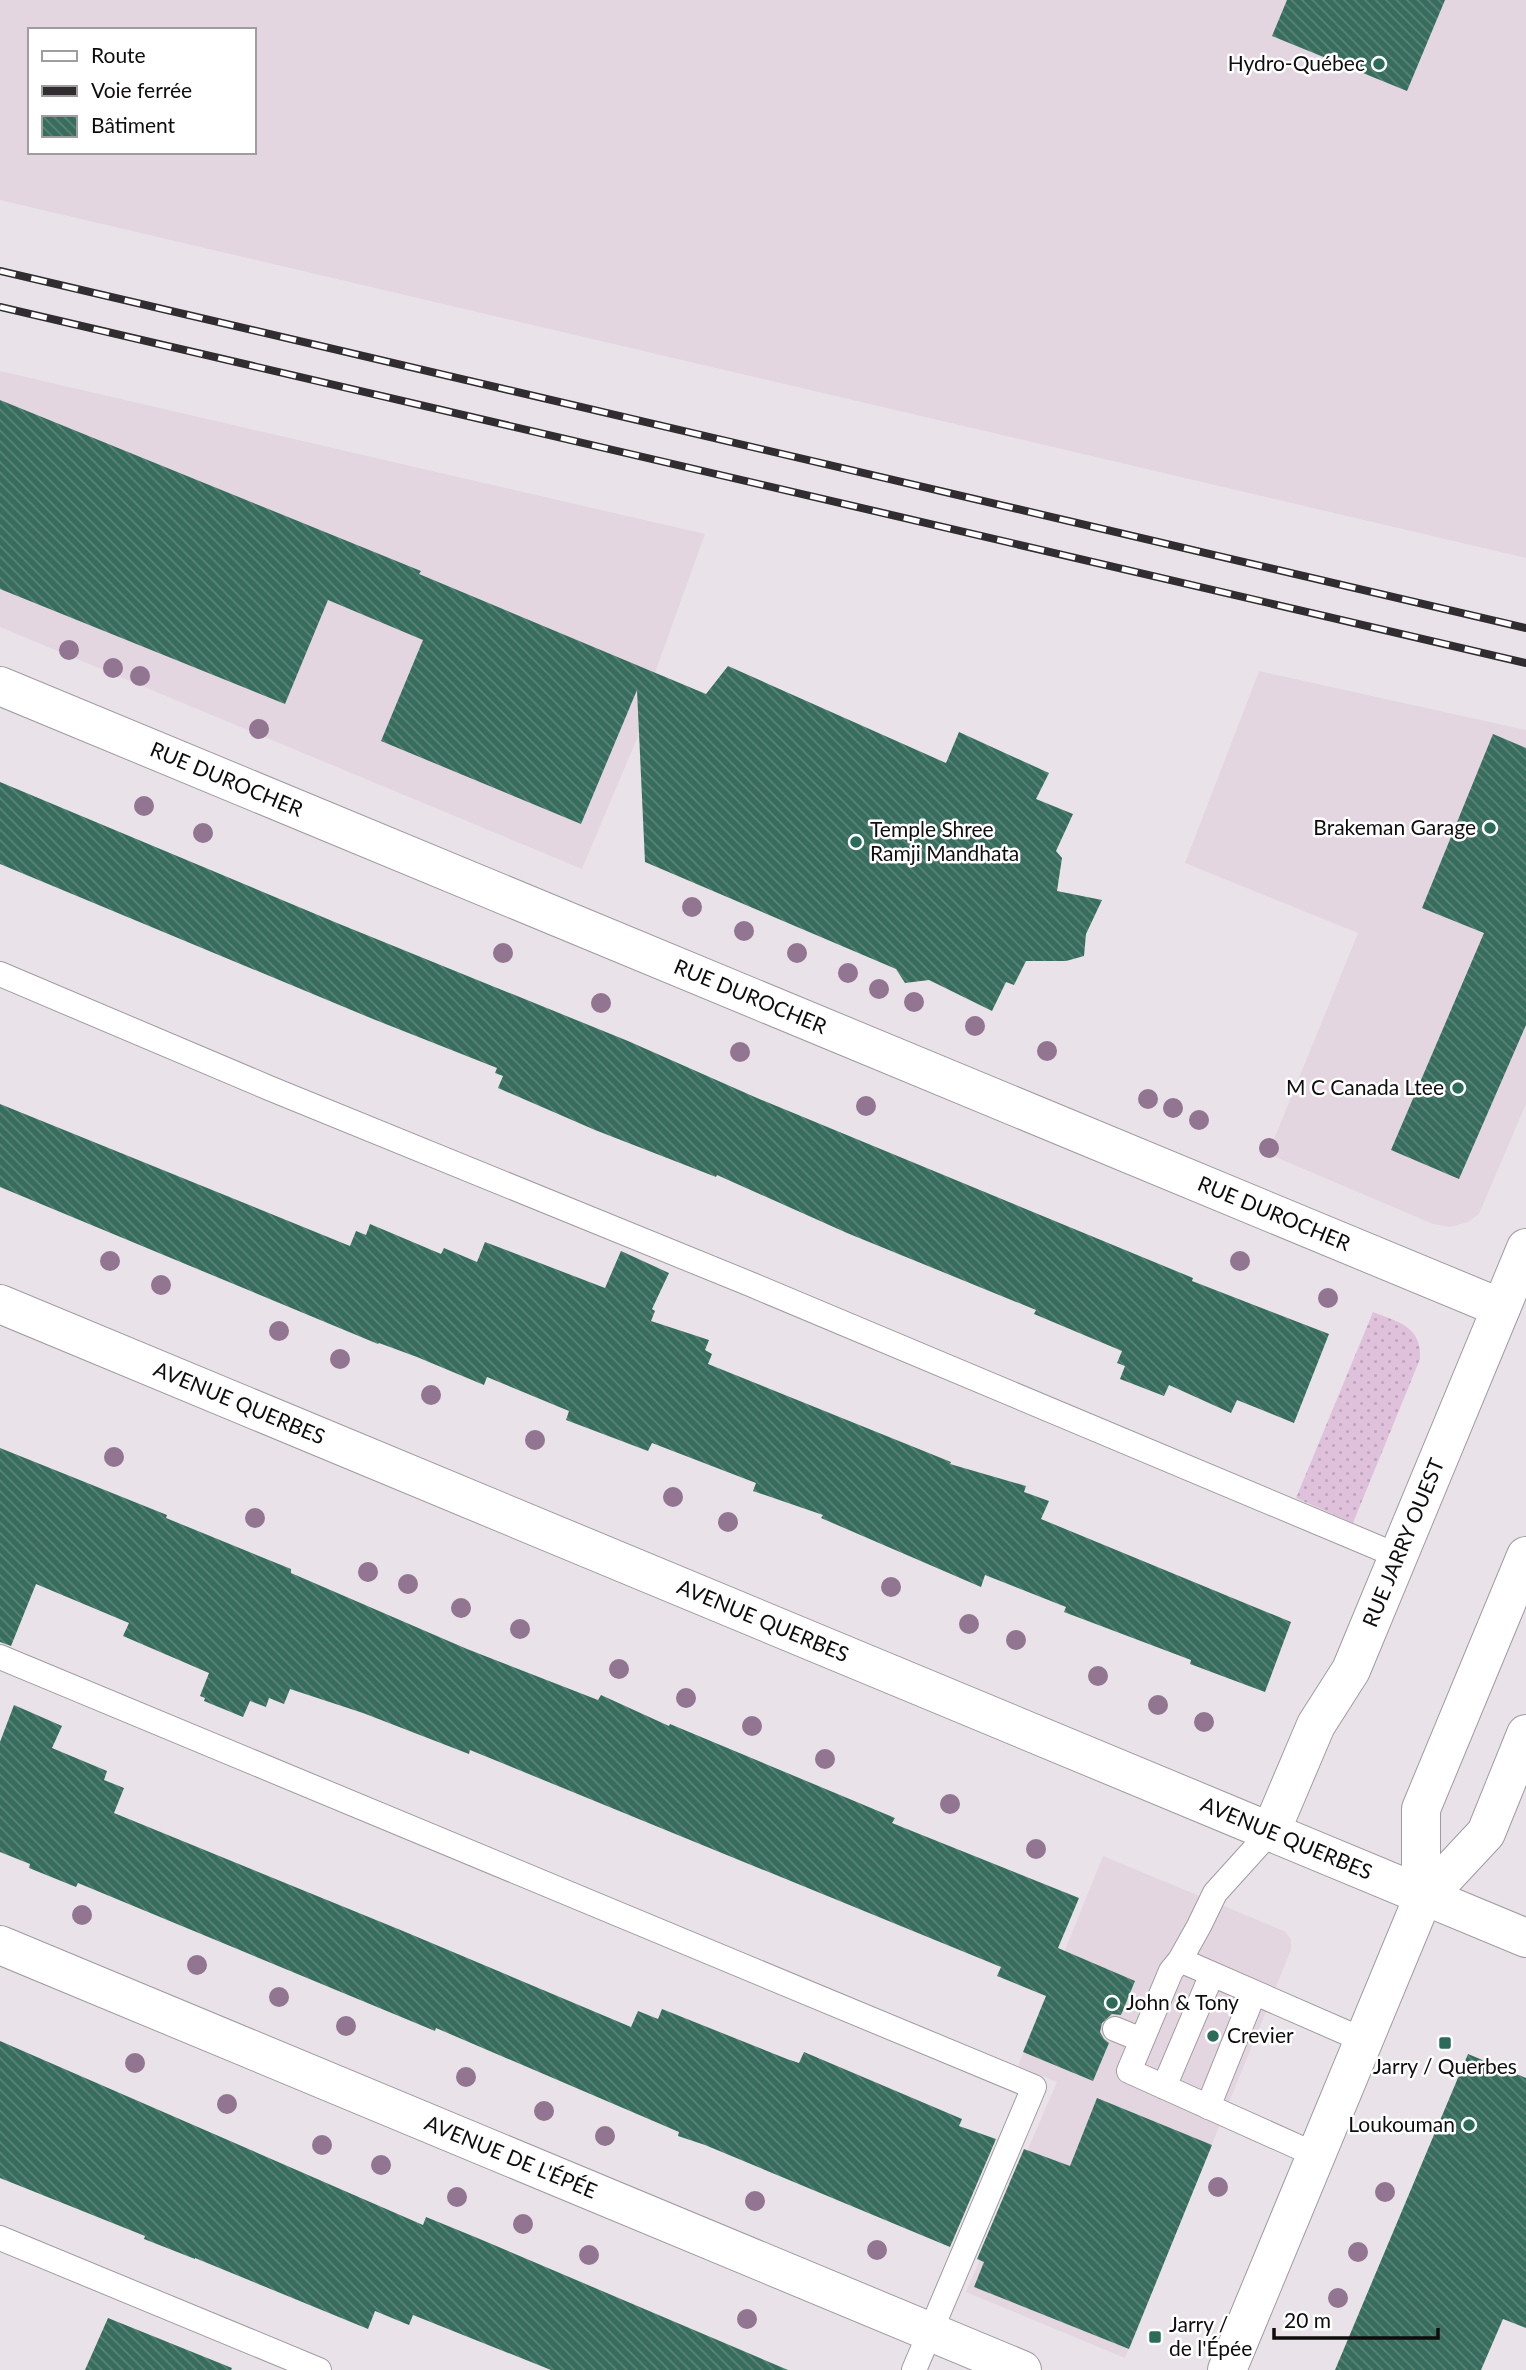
<svg xmlns="http://www.w3.org/2000/svg" width="1526" height="2370" viewBox="0 0 1526 2370" font-family="Lato,sans-serif">
	<style>
		.built { fill: #e3d6e1; fill-rule: evenodd }
		.grass { fill: url(#grass-dots) }
		.building { fill: url(#building-back-hatch) }
		.lines { fill: none; stroke-linecap: round; stroke-linejoin: round }
		.lane-casing { stroke: #a19ba1; stroke-width: 26 }
		.street-casing { stroke: #a19ba1; stroke-width: 40 }
		.secondary-casing { stroke: #a19ba1; stroke-width: 40 }
		.lane { stroke: #fff; stroke-width: 24 }
		.street { stroke: #fff; stroke-width: 38 }
		.secondary { stroke: #fff; stroke-width: 38 }
		.rail-casing { stroke: #302c2f; stroke-width: 8 }
		.rail { stroke: #fff; stroke-width: 5; stroke-dasharray: 16; stroke-linecap: butt }
		.tree { fill: #927590 }
		.poi-dot { fill: #2c6b58; stroke: #fff; stroke-width: 2.5 }
		.labels { text-anchor: middle; stroke-width: 5; stroke-linejoin: round; paint-order: stroke }
		.poi-label { font-size: 21px; fill: #0f0c0e; stroke: #fff; text-anchor: end }
		.street-label { font-size: 21px; fill: #0f0c0e; stroke: #fff }
	</style>
	<defs>
		<pattern id="grass-dots" width="8" height="8" patternUnits="userSpaceOnUse" patternTransform="scale(1.75)"><rect width="8" height="8" fill="#dfc1dc"/><path d="M2 2h.1M6 6h.1" fill="none" stroke="#bea5bc" stroke-width="1.8" stroke-linecap="round"/></pattern>
		<pattern id="building-back-hatch" width="6" height="6" patternUnits="userSpaceOnUse" patternTransform="scale(1.75)"><rect width="6" height="6" fill="#376d5c"/><path d="M-1 5l2 2M0 0l6 6M5-1l2 2" fill="none" stroke="#5d8377"/></pattern>
	</defs>
	<rect width="100%" height="100%" fill="#e9e3e9"/>
	<!-- built -->
	<path class="built" d="M0 0H1526V558L0 200ZM30 30H254V152H30Z
		M0 371 705 534 652 681 660 684 582 869 0 627Z
		M1259 671 1526 730V1104L1479 1214 1468 1222 1450 1227 1433 1224 1268 1154 1358 933 1185 863Z
		M1103 1856 1284 1931 1291 1939V1950L1125 2358 966 2292 1057 2082 1018 2066Z"/>
	<!-- grass -->
	<path class="grass" d="M1373 1312C1398 1322 1422 1326 1420 1359L1353 1523 1296 1498Z"/>
	<!-- building -->
	<path class="building" d="M1287 0H1445L1407 91 1272 36Z
		M0 400 421 571 419 574 706 694 728 666 946 763 959 732 1049 773 1036 799 1073 814 1056 851 1062 858 1057 891 1102 900 1086 934 1084 956 1066 961H1026L1014 985 1006 982 992 1011 929 980 905 983 896 969 645 862 637 690 581 824 381 741 423 640 328 600 285 704 0 589Z
		M1493 734 1526 748V1025L1459 1179 1391 1150 1484 933 1422 908Z
		M0 782 337 923 628 1041 757 1098 1193 1278 1192 1281 1329 1334 1294 1423 1237 1400 1231 1413 1169 1385 1164 1396 1120 1379 1125 1366 1117 1363 1122 1351 1034 1314 1036 1310 847 1233 717 1175 716 1177 595 1130 498 1088 503 1076 495 1073 497 1068 373 1019 0 864Z
		M0 1104 350 1246 356 1231 366 1235 370 1224 441 1254 444 1248 477 1262 485 1242 605 1288 621 1251 669 1273 652 1309 655 1311 651 1321 709 1340 705 1350 712 1354 708 1364 951 1462 950 1464 1026 1486 1024 1492 1049 1501 1041 1519 1291 1622 1265 1692 1190 1664 1191 1660 1064 1612 1066 1607 985 1575 981 1587 821 1518 823 1515 753 1491 756 1483 652 1443 648 1451 566 1420 569 1411 487 1377 484 1385 417 1357 379 1343 378 1344 0 1187Z
		M0 1448 167 1515 166 1518 291 1569V1573L467 1649 598 1700 601 1695 669 1726 670 1724 895 1818 892 1823 1079 1898 1058 1948 1135 1981 1121 2015 1112 2014 1102 2023 1100 2032 1104 2039 1109 2043 1093 2081 1023 2052 1046 1996 997 1976 1001 1967 470 1750 469 1754 363 1713 290 1689 284 1704 269 1698 266 1707 250 1701 243 1717 204 1701 205 1698 200 1696 209 1673 123 1636 129 1623 36 1584 11 1646 0 1642Z
		M14 1705 62 1726 52 1748 107 1771 104 1780 124 1788 114 1813 403 1931 631 2027 638 2011 658 2019 662 2009 787 2059 799 2063 804 2052 962 2119 959 2126 996 2139 950 2247 705 2145 678 2136 679 2132 436 2028 435 2031 78 1883 76 1887 29 1868 30 1864 0 1852V1742Z
		M0 2041 423 2225 426 2217 475 2237 788 2370H551L413 2315 409 2325 375 2311 368 2329 195 2258V2259L144 2239 145 2236 0 2178Z
		M1468 2054 1526 2078V2328L1503 2319 1481 2370H1335Z
		M1097 2098 1212 2145 1129 2349 974 2287 984 2262 977 2259 1024 2149 1070 2166Z
		M108 2318 232 2368 231 2370H85Z"/>
	<g class="lines">
		<defs>
			<path id="lane" d="M0 974 269 1088 750 1284 1398 1556
				M0 1657 1034 2087 914 2370
				M1271 1831 1215 1893 1199 1926 1180 1960 1171 1971 1129 2071 1316 2155
				M1180 1960 1363 2040
				M1115 2029 1142 2040
				M1164 2087 1212 1974
				M1208 2107 1254 1993
				M0 2238 319 2370"/>
			<g id="street">
				<path id="s1" d="M0 686 1501 1308"/>
				<path id="s2" d="M1271 1831 1316 1725 1351 1670 1526 1248"/>
				<path id="s3" d="M0 1945 1022 2370"/>
			</g>
			<g id="secondary">
				<path id="s4" d="M0 1304 1526 1938"/>
				<path d="M1424 1895 1445 1877 1486 1833 1526 1734"/>
				<path d="M1227 2370 1424 1895 1421 1867V1809L1526 1556"/>
			</g>
		</defs>
		<!-- lane casing -->
		<use href="#lane" class="lane-casing"/>
		<!-- street casing -->
		<use href="#street" class="street-casing"/>
		<!-- secondary casing -->
		<use href="#secondary" class="secondary-casing"/>
		<!-- lane -->
		<use href="#lane" class="lane"/>
		<!-- street -->
		<use href="#street" class="street"/>
		<!-- secondary -->
		<use href="#secondary" class="secondary"/>
		<defs>
			<path id="rail" d="M0 271 1526 628
				M0 307 1526 663"/>
		</defs>
		<!-- rail casing -->
		<use href="#rail" class="rail-casing"/>
		<!-- rail -->
		<use href="#rail" class="rail"/>
	</g>
	<!-- trees -->
	<g class="tree">
		<circle cx="69" cy="650" r="10"/>
		<circle cx="113" cy="668" r="10"/>
		<circle cx="140" cy="676" r="10"/>
		<circle cx="259" cy="729" r="10"/>
		<circle cx="144" cy="806" r="10"/>
		<circle cx="203" cy="833" r="10"/>
		<circle cx="692" cy="907" r="10"/>
		<circle cx="744" cy="931" r="10"/>
		<circle cx="503" cy="953" r="10"/>
		<circle cx="797" cy="953" r="10"/>
		<circle cx="848" cy="973" r="10"/>
		<circle cx="879" cy="989" r="10"/>
		<circle cx="914" cy="1002" r="10"/>
		<circle cx="601" cy="1003" r="10"/>
		<circle cx="975" cy="1026" r="10"/>
		<circle cx="1047" cy="1051" r="10"/>
		<circle cx="740" cy="1052" r="10"/>
		<circle cx="1148" cy="1099" r="10"/>
		<circle cx="866" cy="1106" r="10"/>
		<circle cx="1173" cy="1108" r="10"/>
		<circle cx="1199" cy="1120" r="10"/>
		<circle cx="1269" cy="1148" r="10"/>
		<circle cx="110" cy="1261" r="10"/>
		<circle cx="1240" cy="1261" r="10"/>
		<circle cx="161" cy="1285" r="10"/>
		<circle cx="1328" cy="1298" r="10"/>
		<circle cx="279" cy="1331" r="10"/>
		<circle cx="340" cy="1359" r="10"/>
		<circle cx="431" cy="1395" r="10"/>
		<circle cx="535" cy="1440" r="10"/>
		<circle cx="114" cy="1457" r="10"/>
		<circle cx="673" cy="1497" r="10"/>
		<circle cx="255" cy="1518" r="10"/>
		<circle cx="728" cy="1522" r="10"/>
		<circle cx="368" cy="1572" r="10"/>
		<circle cx="408" cy="1584" r="10"/>
		<circle cx="891" cy="1587" r="10"/>
		<circle cx="461" cy="1608" r="10"/>
		<circle cx="969" cy="1624" r="10"/>
		<circle cx="520" cy="1629" r="10"/>
		<circle cx="1016" cy="1640" r="10"/>
		<circle cx="619" cy="1669" r="10"/>
		<circle cx="1098" cy="1676" r="10"/>
		<circle cx="686" cy="1698" r="10"/>
		<circle cx="1158" cy="1705" r="10"/>
		<circle cx="1204" cy="1722" r="10"/>
		<circle cx="752" cy="1726" r="10"/>
		<circle cx="825" cy="1759" r="10"/>
		<circle cx="950" cy="1804" r="10"/>
		<circle cx="1036" cy="1849" r="10"/>
		<circle cx="82" cy="1915" r="10"/>
		<circle cx="197" cy="1965" r="10"/>
		<circle cx="279" cy="1997" r="10"/>
		<circle cx="346" cy="2026" r="10"/>
		<circle cx="135" cy="2063" r="10"/>
		<circle cx="466" cy="2077" r="10"/>
		<circle cx="227" cy="2104" r="10"/>
		<circle cx="544" cy="2111" r="10"/>
		<circle cx="605" cy="2136" r="10"/>
		<circle cx="322" cy="2145" r="10"/>
		<circle cx="381" cy="2165" r="10"/>
		<circle cx="1218" cy="2187" r="10"/>
		<circle cx="1385" cy="2192" r="10"/>
		<circle cx="457" cy="2197" r="10"/>
		<circle cx="755" cy="2201" r="10"/>
		<circle cx="523" cy="2224" r="10"/>
		<circle cx="877" cy="2250" r="10"/>
		<circle cx="1358" cy="2252" r="10"/>
		<circle cx="589" cy="2255" r="10"/>
		<circle cx="1338" cy="2298" r="10"/>
		<circle cx="747" cy="2319" r="10"/>
	</g>
	<!-- markers -->
	<g class="poi-dot">
		<circle cx="1379" cy="64" r="7"/>
		<circle cx="1490" cy="828" r="7"/>
		<circle cx="856" cy="842" r="7"/>
		<circle cx="1458" cy="1088" r="7"/>
		<circle cx="1112" cy="2003" r="7"/>
		<circle cx="1213" cy="2036" r="7"/>
		<rect x="1438" y="2036" width="14" height="14" rx="3.5"/>
		<circle cx="1469" cy="2125" r="7"/>
		<rect x="1148" y="2330" width="14" height="14" rx="3.5"/>
	</g>
	<g class="labels">
		<!-- poi labels -->
		<g class="poi-label">
			<text x="1365" y="71">Hydro-Québec</text>
			<text x="1476" y="835">Brakeman Garage</text>
			<text x="870" y="837" text-anchor="start">Temple Shree<tspan x="870" dy="24">Ramji Mandhata</tspan></text>
			<text x="1444" y="1095">M C Canada Ltee</text>
			<text x="1126" y="2010" text-anchor="start">John &amp; Tony</text>
			<text x="1227" y="2043" text-anchor="start">Crevier</text>
			<text x="1445" y="2074" text-anchor="middle">Jarry / Querbes</text>
			<text x="1455" y="2132">Loukouman</text>
			<text x="1169" y="2332" text-anchor="start">Jarry /<tspan x="1169" dy="24">de l'Épée</tspan></text>
		</g>
		<!-- street labels -->
		<g class="street-label">
			<text dy="7" stroke="none"><textPath href="#s1" startOffset="245">RUE DUROCHER</textPath></text>
			<text dy="7" stroke="none"><textPath href="#s1" startOffset="812">RUE DUROCHER</textPath></text>
			<text dy="7" stroke="none"><textPath href="#s1" startOffset="1379">RUE DUROCHER</textPath></text>
			<text dy="7" stroke="none"><textPath href="#s4" startOffset="259">AVENUE QUERBES</textPath></text>
			<text dy="7" stroke="none"><textPath href="#s2" startOffset="318">RUE JARRY OUEST</textPath></text>
			<text dy="7" stroke="none"><textPath href="#s4" startOffset="826">AVENUE QUERBES</textPath></text>
			<text dy="7" stroke="none"><textPath href="#s4" startOffset="1393">AVENUE QUERBES</textPath></text>
			<text dy="7" stroke="none"><textPath href="#s3" startOffset="553">AVENUE DE L'ÉPÉE</textPath></text>
		</g>
	</g>
	<!-- legend -->
	<rect x="28" y="28" width="228" height="126" fill="#ffffff" stroke="#9f9e9f" stroke-width="2"/>
	<rect x="42" y="51" width="35" height="10" fill="#ffffff" stroke="#9f9e9f" stroke-width="2"/>
	<text x="91" y="63" font-size="21" fill="#0f0c0e">Route</text>
	<rect x="42" y="86" width="35" height="10" fill="#302c2f" stroke="#9f9e9f" stroke-width="2"/>
	<text x="91" y="98" font-size="21" fill="#0f0c0e">Voie ferrée</text>
	<rect x="42" y="116" width="35" height="21" fill="url(#building-back-hatch)" stroke="#9f9e9f" stroke-width="2"/>
	<text x="91" y="133" font-size="21" fill="#0f0c0e">Bâtiment</text>
	<!-- scale -->
	<path d="M1274 2328v10h164v-10" fill="none" stroke="#0f0c0e" stroke-width="3.5"/>
	<text x="1284" y="2328" font-size="21" fill="#0f0c0e" stroke="#ffffff" stroke-width="5" paint-order="stroke">20 m</text>
</svg>
